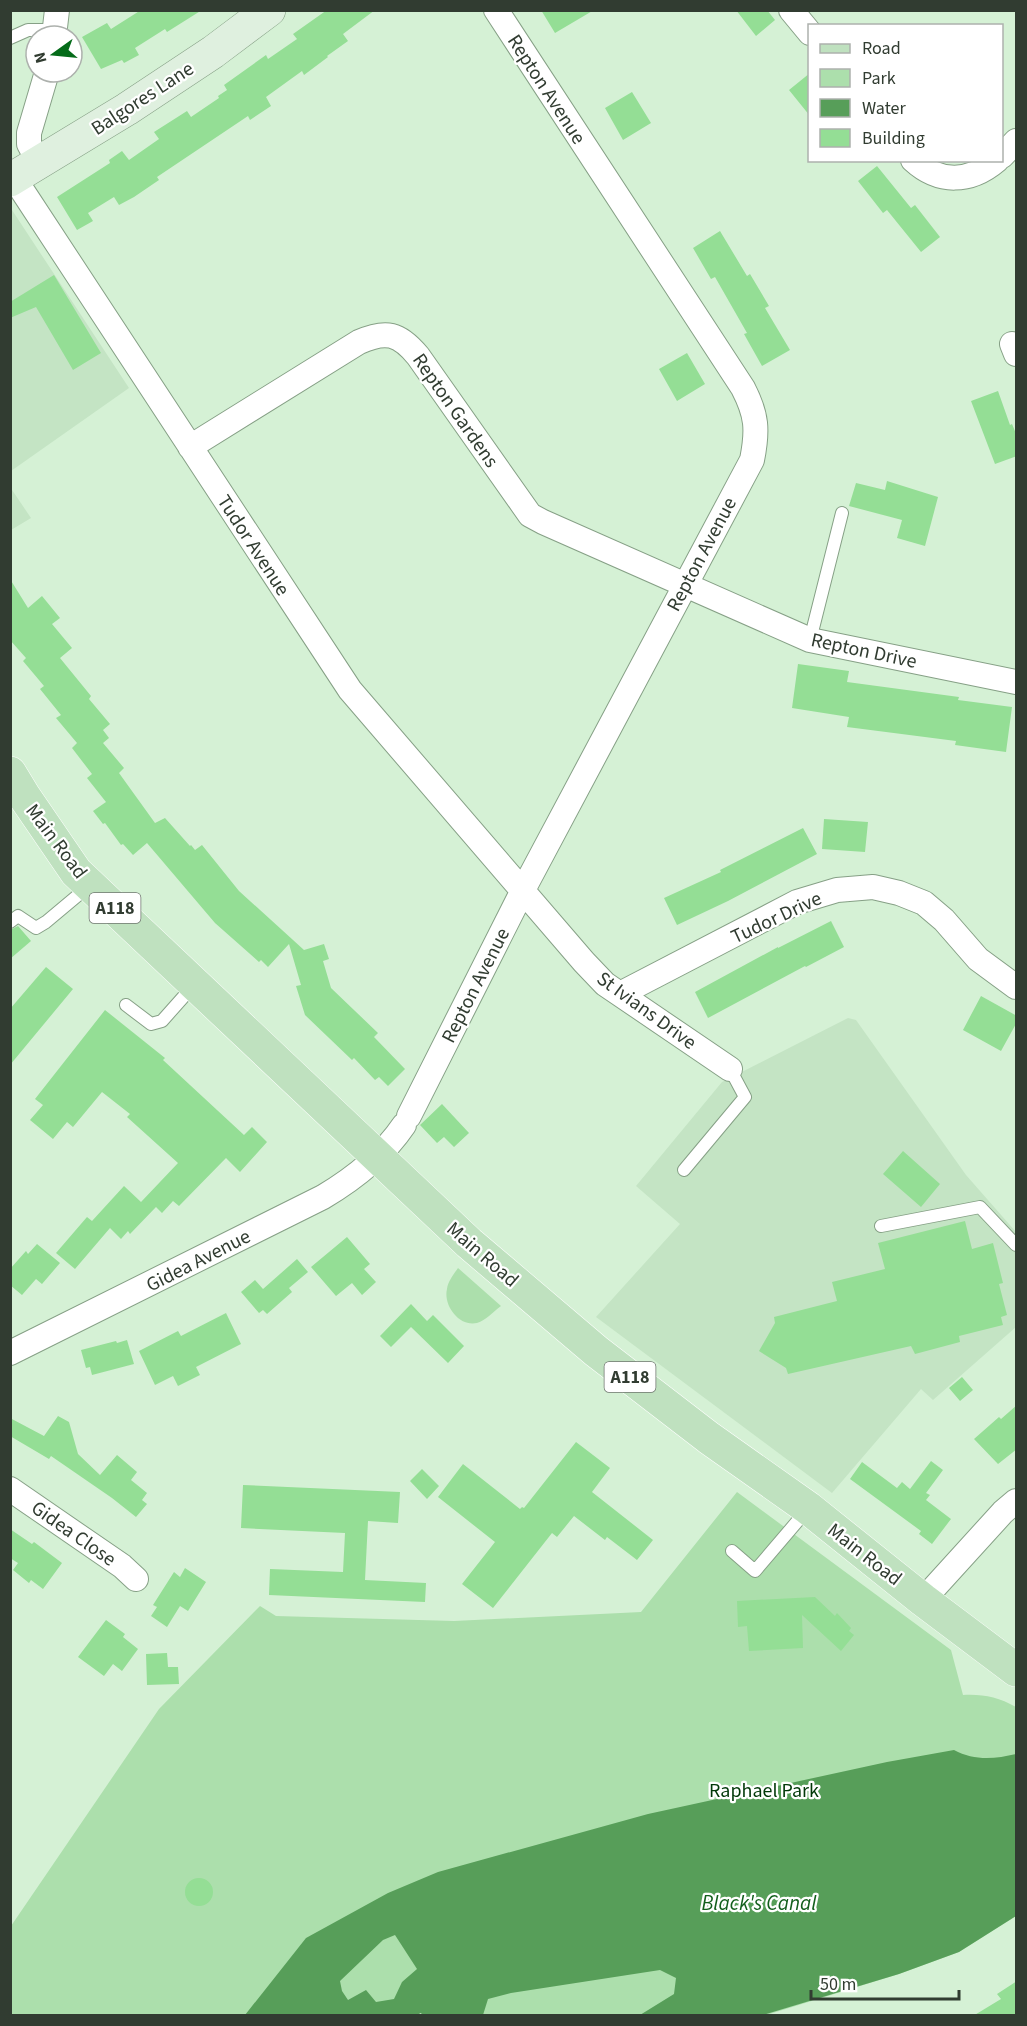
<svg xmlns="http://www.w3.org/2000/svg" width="1027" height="2026" viewBox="0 0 1027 2026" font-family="'Source Sans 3',sans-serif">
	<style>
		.built { fill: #c4e4c4 }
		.green { fill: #acdfac }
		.water { fill: #579e59; fill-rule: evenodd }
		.building { fill: #94de95 }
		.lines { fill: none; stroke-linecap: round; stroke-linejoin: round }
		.lane-casing { stroke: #86a086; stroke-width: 14 }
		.street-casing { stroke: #86a086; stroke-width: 26 }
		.secondary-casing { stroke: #86a086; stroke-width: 34 }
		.primary-casing { stroke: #fff; stroke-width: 34 }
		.lane { stroke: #fff; stroke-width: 12 }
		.street { stroke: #fff; stroke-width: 24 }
		.secondary { stroke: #dff0df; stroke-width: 33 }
		.primary { stroke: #bfe1bf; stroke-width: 33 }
		.labels { text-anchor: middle; stroke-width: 4.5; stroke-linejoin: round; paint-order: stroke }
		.shield { fill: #fff; stroke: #6f766f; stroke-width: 1.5 }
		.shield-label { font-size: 18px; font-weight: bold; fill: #313c31 }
		.street-label { font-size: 20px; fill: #313c31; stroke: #fff }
		.park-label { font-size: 20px; fill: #013808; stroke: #fff }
		.water-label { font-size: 21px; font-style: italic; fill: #135f1c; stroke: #fff }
	</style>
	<rect width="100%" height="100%" fill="#d5f1d5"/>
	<!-- built -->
	<path class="built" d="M10 207 129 388 11 471H10Z
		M10 487 31 518 11 530H10Z
		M848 1018 856 1020 966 1175 1016 1232V1327L933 1400 921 1389 832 1493 596 1317 680 1224 636 1186 722 1082Z"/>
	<!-- green -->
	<path class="green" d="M458 1268 501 1306C493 1312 486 1320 477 1323 459 1327 443 1305 447 1289 448 1281 454 1274 458 1268Z
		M737 1492 951 1650 963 1695C983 1694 998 1697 1016 1707V1916L959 1952 899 1974 763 2016H423L421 2013 414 2016H11V1926L159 1709 260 1606 276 1616 454 1621 641 1612Z"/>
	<!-- water -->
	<path class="water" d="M954 1750C974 1761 995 1759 1016 1754V1916L959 1952 899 1974 763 2015H640L674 1994 676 1978 660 1970 511 1993 488 1999 483 2015 423 2016 421 2013 414 2016 245 2015 306 1938 388 1893 438 1872 648 1814 887 1762ZM395 1935 417 1969 402 1982 394 1999 376 2002 366 1990 348 2000 342 1991 340 1981 383 1940Z"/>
	<!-- building -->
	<path class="building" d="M141 10H202L167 32 165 29 135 48 139 55 124 63 122 60 101 69 82 37 107 23 111 29Z
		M327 10H375L343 34 348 41 327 56 328 57 304 75 302 71 266 97 271 106 250 120 248 116 157 177 159 180 134 197 119 205 114 197 88 213 93 221 77 230 57 197 110 163 109 160 122 151 129 160 159 139 154 132 187 111 191 117 219 98 218 96 227 90 224 85 266 55 268 59 297 39 293 34Z
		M541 10H594L555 33Z
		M736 10H767L775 20 756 36Z
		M810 73V116L789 90Z
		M632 92 651 123 623 140 605 108Z
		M877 166 911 208 915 205 940 237 921 252 887 210 883 213 858 181Z
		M720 231 747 276 750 274 769 306 765 308 790 350 762 366 744 334 747 333 715 277 711 279 693 248Z
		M54 275 101 353 73 370 36 307 10 318V302Z
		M687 353 705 384 677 401 659 369Z
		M998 391 1010 425 1012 424 1017 436V456L995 464 971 401Z
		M887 481 938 497 925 546 897 538 902 520 849 506 856 483 885 490Z
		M10 579 28 608 42 596 60 618 52 624 72 648 60 658 91 696 89 699 110 724 103 730 109 738 103 743 124 768 119 773 155 823 165 818 190 846 191 845 195 850 202 845 239 891 304 950 324 944 329 959 323 961 331 988 378 1033 374 1037 405 1069 388 1086 379 1077 375 1080 354 1058 352 1060 305 1015 296 986 301 985 289 944 268 967 261 960 259 962 215 923 147 843 133 855 123 844 121 845 105 823 103 824 93 811 106 802 87 778 92 774 72 748 77 743 56 718 61 715 40 689 44 686 23 661 26 658 10 640Z
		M798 664 849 671 847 682 959 697 958 700 1012 707 1006 752 955 745 956 741 847 727 849 717 792 708Z
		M824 819 868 822 865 852 822 849Z
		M803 828 817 854 728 901 677 925 664 898 721 872 720 870Z
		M831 921 844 947 806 967 805 966 708 1018 695 992 778 947V948Z
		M18 926 31 941 10 959V930Z
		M46 967 73 989 10 1065V1009Z
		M981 996 1017 1016V1022L1001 1051 963 1030Z
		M105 1010 165 1058 163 1060 244 1135 252 1127 267 1142 240 1172 226 1158 179 1206 173 1201 162 1213 156 1207 130 1234 128 1231 121 1239 110 1228 75 1269 56 1253 87 1217 92 1221 124 1186 141 1202 178 1163 127 1117 130 1114 102 1092 73 1127 67 1122 53 1139 30 1120 43 1105 35 1099Z
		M442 1104 469 1133 454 1147 444 1137 437 1143 420 1125Z
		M903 1151 940 1184 921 1207 883 1174Z
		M965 1221 972 1249 993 1243 1003 1283 999 1284 1007 1315 1001 1317 1003 1325 959 1336 960 1342 915 1354 911 1346 788 1374 786 1368 759 1351 775 1323 774 1317 837 1301 832 1282 885 1269 878 1243Z
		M347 1237 370 1264 364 1269 376 1282 362 1295 352 1283 336 1296 311 1267Z
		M37 1244 60 1263 42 1284 36 1279 22 1295 10 1285V1269L26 1251 28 1254Z
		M297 1259 308 1272 289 1288 292 1292 267 1314 263 1310 259 1313 241 1292 255 1280 263 1289Z
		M411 1304 427 1321 433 1315 464 1346 448 1363 411 1327 391 1347 380 1336Z
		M226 1313 241 1344 196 1367 200 1375 178 1386 173 1376 155 1385 139 1351 178 1331 181 1336Z
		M127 1340 134 1364 92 1375 90 1367 86 1368 81 1350 116 1341 117 1343Z
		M962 1377 973 1390 960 1401 949 1388Z
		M1017 1405V1449L998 1464 974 1439 999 1417 1001 1419Z
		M58 1416 69 1422 78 1454 100 1475 117 1455 137 1472 131 1480 147 1493 142 1500 147 1504 136 1517 112 1498 51 1456 49 1459 10 1436V1418L44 1436Z
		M576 1442 610 1468 592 1492 653 1540 637 1560 607 1537 605 1540 574 1516 557 1537 552 1533 493 1608 462 1584 495 1542 438 1497 463 1464 520 1509 522 1507 524 1508Z
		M931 1461 943 1470 926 1493 930 1495 926 1500 951 1519 932 1544 919 1534 921 1531 850 1479 862 1462 897 1488 902 1482 910 1489Z
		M422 1469 439 1486 427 1499 410 1481Z
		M243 1485 400 1492 398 1523 368 1521 365 1580 426 1583 425 1602 269 1595 270 1569 343 1572 345 1533 241 1528Z
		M10 1529 32 1544 34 1542 62 1563 43 1589 31 1580 29 1583 13 1570 18 1563 10 1558Z
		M185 1568 206 1582 188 1611 180 1606 167 1627 151 1616 157 1607 153 1605 174 1572 180 1577Z
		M815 1597 835 1616 837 1613 851 1628 849 1631 854 1635 841 1651 802 1615 803 1648 749 1651 747 1626 738 1627 737 1601Z
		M106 1620 125 1634 123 1637 138 1649 122 1671 113 1664 104 1676 78 1657Z
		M167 1653 168 1667H178L179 1684 147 1685 146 1654Z
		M185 1892a14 14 0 1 1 28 0a14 14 0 1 1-28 0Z
		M1017 1981V2016H973L1001 1999 997 1994Z"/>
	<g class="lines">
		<defs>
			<path id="lane" d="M10 38 28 30H55
				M810 640 842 513
				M10 922 18 916 36 928 46 922 89 886
				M126 1005 151 1024 162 1021 194 985
				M684 1170 745 1097 730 1069
				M881 1226 980 1207 1016 1245
				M732 1551 755 1571 807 1510"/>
			<path id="street" d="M791 10 810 33
				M54 36 57 10
				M1002 156 1016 141
				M913 160C939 184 970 183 997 160
				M39 163 29 144V133L47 72
				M14 178 350 690 584 962 605 984 730 1069
				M1012 344 1016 354
				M190 447 359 342C386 330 399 333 418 356L530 515 543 522 810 640 1016 682
				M620 994 797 902 837 890 873 887 899 893 924 903 944 920 978 959 1016 987
				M409 1116 523 890 752 460C758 430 757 415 743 388L496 10
				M10 1353 323 1197C355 1178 383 1156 404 1125
				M10 1489 122 1566 136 1579
				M923 1600 1003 1512 1016 1501"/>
			<path id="secondary" d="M10 180 127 109 213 52 269 10"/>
			<path id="primary" d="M10 773 24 796 76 872 469 1243 596 1351 709 1438 808 1508 923 1600 1016 1670"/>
		</defs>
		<!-- lane casing -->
		<use href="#lane" class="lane-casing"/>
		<!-- street casing -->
		<use href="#street" class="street-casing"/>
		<!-- secondary casing -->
		<use href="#secondary" class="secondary-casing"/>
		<!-- primary casing -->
		<use href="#primary" class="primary-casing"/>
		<!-- lane -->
		<use href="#lane" class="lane"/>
		<!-- street -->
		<use href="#street" class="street"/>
		<!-- secondary -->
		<use href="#secondary" class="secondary"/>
		<!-- primary -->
		<use href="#primary" class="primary"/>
	</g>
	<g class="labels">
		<!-- shield labels -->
		<g class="shield">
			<rect x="89.5" y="893" width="51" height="30" rx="4.5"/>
			<rect x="604.5" y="1362" width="51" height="30" rx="4.5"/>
		</g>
		<g class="shield-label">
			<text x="115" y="914">A118</text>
			<text x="630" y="1383">A118</text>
		</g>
		<!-- street labels -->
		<g class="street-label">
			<text transform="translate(547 89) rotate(57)" y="7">Repton Avenue</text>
			<text transform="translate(142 98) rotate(-33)" y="7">Balgores Lane</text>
			<text transform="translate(456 410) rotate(55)" y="7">Repton Gardens</text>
			<text transform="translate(254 545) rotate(57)" y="7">Tudor Avenue</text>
			<text transform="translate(701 554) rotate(-62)" y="7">Repton Avenue</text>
			<text transform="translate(864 650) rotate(12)" y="7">Repton Drive</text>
			<text transform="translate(57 841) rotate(53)" y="7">Main Road</text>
			<text transform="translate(776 917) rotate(-25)" y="7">Tudor Drive</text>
			<text transform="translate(475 985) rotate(-63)" y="7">Repton Avenue</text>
			<text transform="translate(647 1010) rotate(36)" y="7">St Ivians Drive</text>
			<text transform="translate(483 1254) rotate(41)" y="7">Main Road</text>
			<text transform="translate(198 1260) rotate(-27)" y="7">Gidea Avenue</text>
			<text transform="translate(74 1533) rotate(35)" y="7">Gidea Close</text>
			<text transform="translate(865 1554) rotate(38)" y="7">Main Road</text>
		</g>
		<!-- park labels -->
		<g class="park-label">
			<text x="764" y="1797">Raphael Park</text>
		</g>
		<!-- water labels -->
		<g class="water-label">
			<text x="759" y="1910">Black's Canal</text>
		</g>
	</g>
	<!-- border -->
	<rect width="1027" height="2026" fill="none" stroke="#313c31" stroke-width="24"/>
	<!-- legend -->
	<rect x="808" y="24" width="195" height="138" fill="#ffffff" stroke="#adb1ad" stroke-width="1.5"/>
	<rect x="820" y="44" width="30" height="9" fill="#bfe1bf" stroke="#adb1ad" stroke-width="1.5"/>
	<text x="862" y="54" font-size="18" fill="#313c31">Road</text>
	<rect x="820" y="69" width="30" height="18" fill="#acdfac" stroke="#adb1ad" stroke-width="1.5"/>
	<text x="862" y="84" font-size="18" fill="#313c31">Park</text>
	<rect x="820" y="99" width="30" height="18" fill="#579e59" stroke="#adb1ad" stroke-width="1.5"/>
	<text x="862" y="114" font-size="18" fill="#313c31">Water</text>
	<rect x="820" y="129" width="30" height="18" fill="#94de95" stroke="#adb1ad" stroke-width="1.5"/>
	<text x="862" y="144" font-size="18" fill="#313c31">Building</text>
	<!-- north arrow -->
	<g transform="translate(54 54) rotate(255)"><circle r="28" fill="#ffffff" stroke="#adb1ad" stroke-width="1.5"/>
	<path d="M0-4.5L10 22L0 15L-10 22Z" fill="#046b19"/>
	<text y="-9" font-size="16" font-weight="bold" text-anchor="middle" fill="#313c31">N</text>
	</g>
	<!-- scale -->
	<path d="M811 1990v9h148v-9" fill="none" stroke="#313c31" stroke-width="3"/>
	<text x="820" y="1990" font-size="18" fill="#313c31" stroke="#ffffff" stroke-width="4.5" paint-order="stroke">50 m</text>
</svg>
